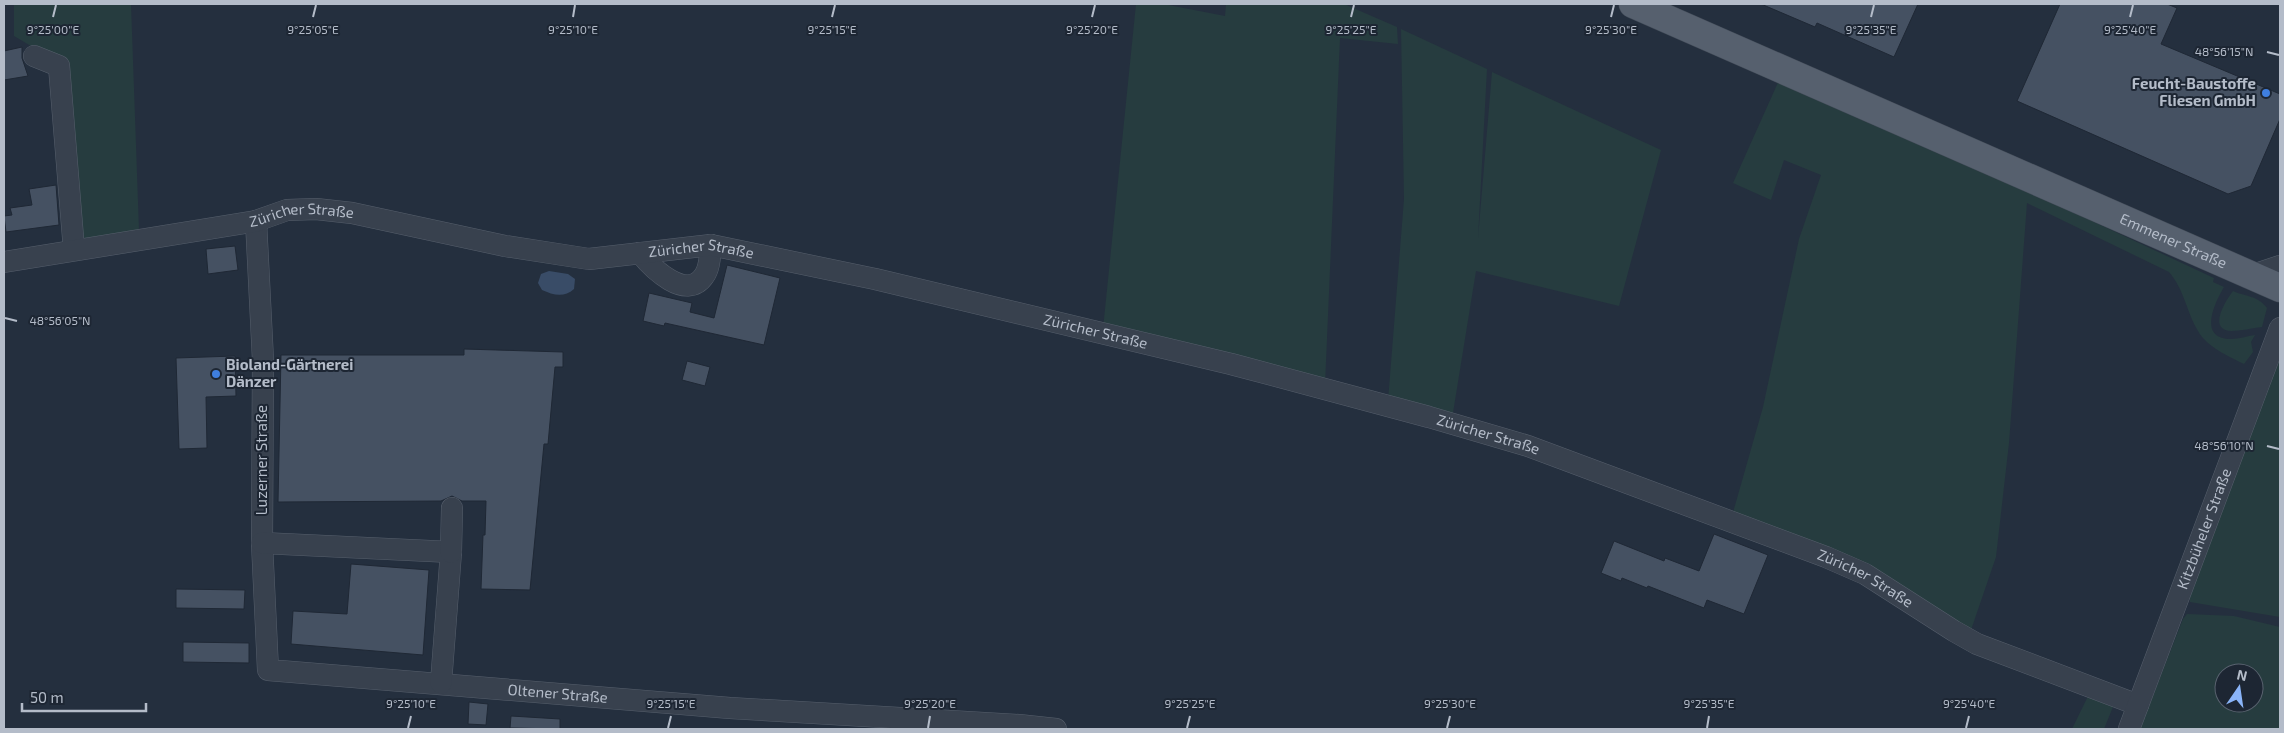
<svg xmlns="http://www.w3.org/2000/svg" width="2284" height="733" viewBox="0 0 2284 733" font-family="'Exo 2',sans-serif">
	<style>
		.green { fill: #263c3f; fill-rule: evenodd }
		.water { fill: #394c67 }
		.building { fill: #455162; stroke: #1f2835 }
		.lines { fill: none; stroke-linecap: round; stroke-linejoin: round }
		.minor-casing { stroke: #565f6c; stroke-width: 22 }
		.major-casing { stroke: #414a57; stroke-width: 29 }
		.minor { stroke: #38414e; stroke-width: 21 }
		.major { stroke: #56606e; stroke-width: 28 }
		.ticks { fill: none; stroke: #b4bcc9; stroke-width: 2 }
		.shop-dot { fill: #3f7fe0; stroke: #1d2633; stroke-width: 2 }
		.labels { text-anchor: middle; stroke-width: 4; stroke-linejoin: round; paint-order: stroke }
		.poi-label { font-size: 15px; font-weight: bold; fill: #b4bcc9; stroke: #1d2633; text-anchor: end }
		.street-label { font-size: 15px; fill: #b4bcc9; stroke: #1d2633 }
		.ticks-label { font-size: 12px; text-anchor: middle; fill: #b4bcc9; stroke: #1d2633; stroke-width: 4; stroke-linejoin: round; paint-order: stroke }
	</style>
	<rect width="100%" height="100%" fill="#242f3e"/>
	<!-- green -->
	<path class="green" d="M14 4H131L139 230 77 240 65 66 14 36Z
		M1136 4H1163L1225 16 1226 4H1344L1397 27 1398 44 1340 38 1325 385 1103 329Z
		M1401 29 1487 69 1478 238 1492 72 1661 150 1619 306 1476 271 1452 419 1388 401 1404 199Z
		M1780 78 1961 160 2214 278 2213 282 2224 287C2215 302 2197 339 2231 339 2239 339 2247 336 2255 335L2251 342 2253 352 2244 364C2228 356 2207 347 2198 331 2186 311 2185 291 2169 272L2027 203 2009 443 1996 557 1970 633 1732 516 1763 407 1799 239 1821 175 1784 160 1771 200 1733 183Z
		M2233 291C2246 297 2257 295 2267 308L2262 327C2252 328 2241 331 2231 331 2207 330 2226 300 2233 291Z
		M2280 348V617L2190 602V596Z
		M2187 614 2234 616 2280 627V729H2140L2183 619ZM2224 673H2254V703H2224Z
		M2090 692 2115 702 2104 729H2072Z"/>
	<!-- water -->
	<path class="water" d="M549 271 568 274 575 279 574 289C564 298 553 295 542 290L538 283 541 274Z"/>
	<!-- building -->
	<path class="building" d="M1761 4H1918L1894 57 1817 23 1815 27Z
		M2060 4H2167L2177 8 2161 44 2280 94V119L2251 186 2228 194 2017 101Z
		M22 47V58L28 76 4 80V51Z
		M56 185 59 225 6 232 4 216 12 215 10 208 32 205 29 189Z
		M235 246 238 270 208 274 206 249Z
		M727 265 780 278 764 345 665 323 664 326 643 321 649 293 692 303 690 312 714 318Z
		M464 349 563 352V367H555L548 444H544L530 590 481 589 483 535H485L486 501H462L452 496 441 501 278 502 281 355H464Z
		M235 356 236 396 206 397 207 448 179 449 176 358Z
		M687 361 710 367 705 386 682 380Z
		M1714 534 1768 555 1744 614 1707 600 1704 608 1648 586 1647 588 1622 578 1621 581 1601 573 1614 541 1664 561 1665 558 1699 571Z
		M351 564 429 570 423 655 291 644 293 611 347 614Z
		M176 589 245 590 244 609 176 608Z
		M183 642 249 643V663L183 662Z
		M469 702 488 704 486 725 468 724Z
		M511 716 560 719V729L510 728Z"/>
	<g class="lines">
		<defs>
			<g id="minor">
				<path d="M34 56 59 66 74 250"/>
				<path id="s1" d="M256 221 263 360 262 543 268 670 730 708 1019 725 1056 729"/>
				<path d="M640 253C652 268 686 302 704 276 710 268 710 255 711 245"/>
				<path id="s2" d="M4 262 256 221 287 210 316 209 352 213 505 246 589 259 711 245 875 279 1231 364 1429 417 1528 446 1826 557 1865 574 1954 631 1977 644 2138 705"/>
				<path d="M2245 272 2256 274 2280 266"/>
				<path d="M262 543 451 552 441 683"/>
				<path d="M451 552 452 508"/>
				<path id="s3" d="M2129 729 2280 328"/>
			</g>
			<g id="major">
				<path id="s4" d="M1633 4 2280 288"/>
			</g>
		</defs>
		<!-- minor casing -->
		<use href="#minor" class="minor-casing"/>
		<!-- major casing -->
		<use href="#major" class="major-casing"/>
		<!-- minor -->
		<use href="#minor" class="minor"/>
		<!-- major -->
		<use href="#major" class="major"/>
	</g>
	<!-- ticks -->
	<path class="ticks" d="M53 17 56 5M313 17 316 5M573 17 575 5M832 17 835 5M1092 17 1095 5M1351 17 1354 5M1611 17 1614 5M1871 17 1874 5M2130 17 2133 5M2267 52 2279 55M5 318 17 321M2267 446 2279 449M408 728 411 716M668 728 671 716M928 728 930 716M1187 728 1190 716M1447 728 1450 716M1707 728 1709 716M1966 728 1969 716"/>
	<!-- markers -->
	<g class="shop-dot">
		<circle cx="2266" cy="93" r="5"/>
		<circle cx="216" cy="374" r="5"/>
	</g>
	<g class="labels">
		<!-- poi labels -->
		<g class="poi-label">
			<text x="2256" y="89">Feucht-Baustoffe<tspan x="2256" dy="17">Fliesen GmbH</tspan></text>
			<text x="226" y="370" text-anchor="start">Bioland-Gärtnerei<tspan x="226" dy="17">Dänzer</tspan></text>
		</g>
		<!-- street labels -->
		<g class="street-label">
			<text dy="5" stroke="none"><textPath href="#s2" startOffset="302">Züricher Straße</textPath></text>
			<text dy="5" stroke="none"><textPath href="#s4" startOffset="590">Emmener Straße</textPath></text>
			<text dy="5" stroke="none"><textPath href="#s2" startOffset="708">Züricher Straße</textPath></text>
			<text dy="5" stroke="none"><textPath href="#s2" startOffset="1112">Züricher Straße</textPath></text>
			<text dy="5" stroke="none"><textPath href="#s2" startOffset="1518">Züricher Straße</textPath></text>
			<text transform="translate(262 460) rotate(-90)" y="5">Luzerner Straße</text>
			<text dy="5" stroke="none"><textPath href="#s3" startOffset="214">Kitzbüheler Straße</textPath></text>
			<text dy="5" stroke="none"><textPath href="#s2" startOffset="1922">Züricher Straße</textPath></text>
			<text dy="5" stroke="none"><textPath href="#s1" startOffset="740">Oltener Straße</textPath></text>
		</g>
	</g>
	<g class="ticks-label">
		<text x="53" y="34">9°25'00"E</text>
		<text x="313" y="34">9°25'05"E</text>
		<text x="573" y="34">9°25'10"E</text>
		<text x="832" y="34">9°25'15"E</text>
		<text x="1092" y="34">9°25'20"E</text>
		<text x="1351" y="34">9°25'25"E</text>
		<text x="1611" y="34">9°25'30"E</text>
		<text x="1871" y="34">9°25'35"E</text>
		<text x="2130" y="34">9°25'40"E</text>
		<text x="2224" y="56">48°56'15"N</text>
		<text x="60" y="325">48°56'05"N</text>
		<text x="2224" y="450">48°56'10"N</text>
		<text x="411" y="708">9°25'10"E</text>
		<text x="671" y="708">9°25'15"E</text>
		<text x="930" y="708">9°25'20"E</text>
		<text x="1190" y="708">9°25'25"E</text>
		<text x="1450" y="708">9°25'30"E</text>
		<text x="1709" y="708">9°25'35"E</text>
		<text x="1969" y="708">9°25'40"E</text>
	</g>
	<!-- border -->
	<rect width="2284" height="733" fill="none" stroke="#b4bcc9" stroke-width="10"/>
	<!-- north arrow -->
	<g transform="translate(2239 688) rotate(13)"><circle r="24" fill="#1d2633" stroke="#59626f"/>
	<path d="M0-4L9 19L0 12L-9 19Z" fill="#8ab4f8"/>
	<text y="-8" font-size="14" font-weight="bold" text-anchor="middle" fill="#b4bcc9">N</text>
	</g>
	<!-- scale -->
	<path d="M22 703v8h124v-8" fill="none" stroke="#b4bcc9" stroke-width="2.5"/>
	<text x="30" y="703" font-size="15" fill="#b4bcc9" stroke="#1d2633" stroke-width="4" paint-order="stroke">50 m</text>
</svg>
